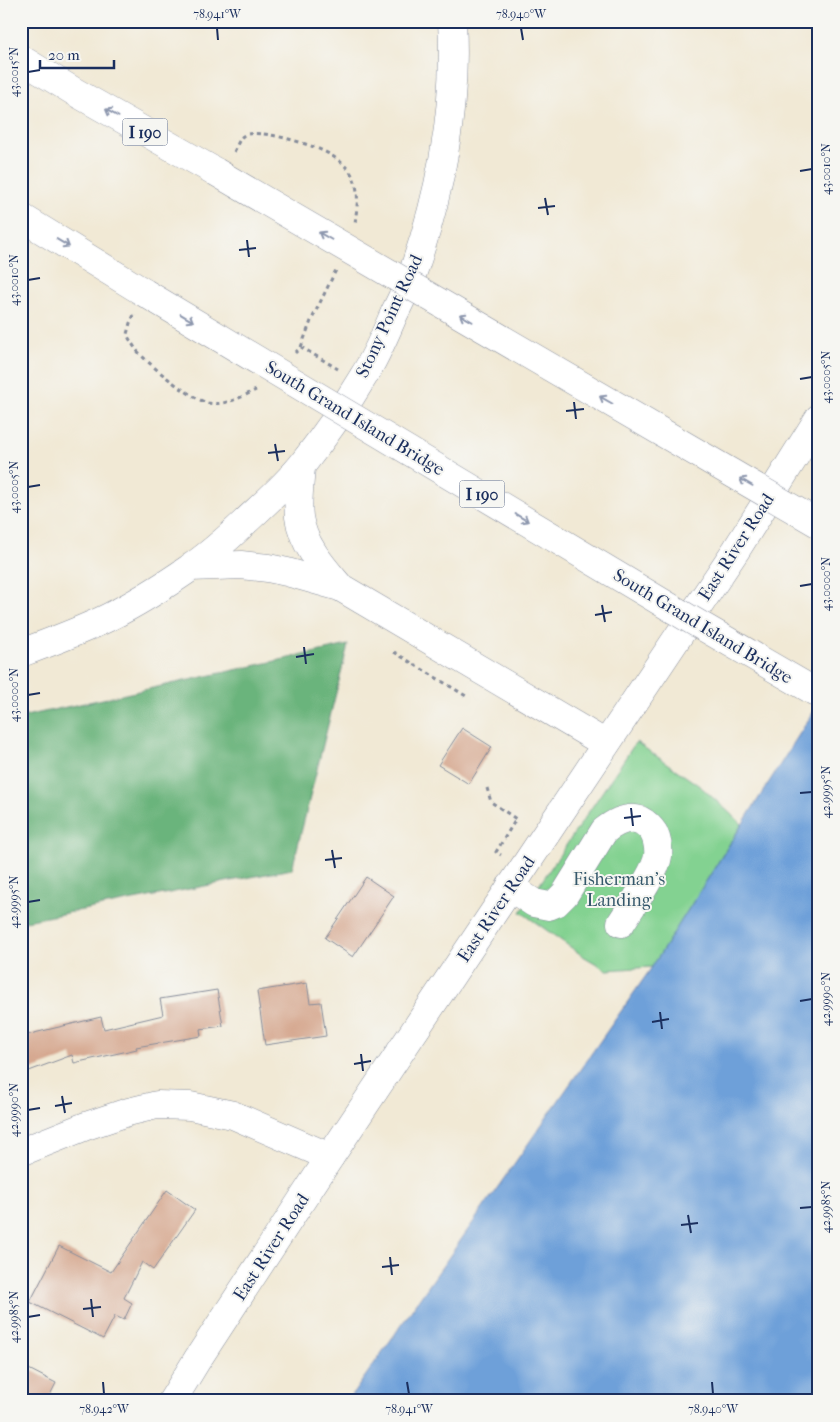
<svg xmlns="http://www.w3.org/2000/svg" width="840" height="1422" viewBox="0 0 840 1422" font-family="'IM FELL French Canon',serif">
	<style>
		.green { fill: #83d291; stroke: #4f8078 }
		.forest { fill: #6ab47b; stroke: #42726c }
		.water { fill: #6ea0d9; stroke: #44689c }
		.building { fill: #d6a890 }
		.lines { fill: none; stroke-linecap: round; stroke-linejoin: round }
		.minor-casing { stroke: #868c9a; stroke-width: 29 }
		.major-casing { stroke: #868c9a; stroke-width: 29 }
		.highway-casing { stroke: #868c9a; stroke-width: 29 }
		.path { stroke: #868c9a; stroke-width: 3; stroke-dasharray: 4 4; stroke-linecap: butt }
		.minor { stroke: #fff; stroke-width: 28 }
		.major { stroke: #fff; stroke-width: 28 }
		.highway { stroke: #fff; stroke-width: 28 }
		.highway-bridge-casing { stroke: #868c9a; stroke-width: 29; stroke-linecap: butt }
		.highway-bridge { stroke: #fff; stroke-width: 28 }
		.oneway { stroke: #8d97ae }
		.ticks { fill: none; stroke: #1b2f5e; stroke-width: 2 }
		.labels { text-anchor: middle; stroke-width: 4; stroke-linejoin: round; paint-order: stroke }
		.shield { fill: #f6f6f2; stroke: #5d6b8a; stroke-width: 1 }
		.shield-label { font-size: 16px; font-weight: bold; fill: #1b2f5e }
		.street-label { font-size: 18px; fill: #1b2f5e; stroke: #f6f6f2 }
		.park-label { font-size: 18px; fill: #35586b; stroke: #f6f6f2 }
		.neatline { fill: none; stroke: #1b2f5e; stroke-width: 2 }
		.ticks-label { font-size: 12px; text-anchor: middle; fill: #1b2f5e }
	</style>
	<rect width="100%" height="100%" fill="#f6f6f2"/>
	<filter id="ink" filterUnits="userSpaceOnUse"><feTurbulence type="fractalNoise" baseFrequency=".02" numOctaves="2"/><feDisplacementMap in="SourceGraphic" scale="10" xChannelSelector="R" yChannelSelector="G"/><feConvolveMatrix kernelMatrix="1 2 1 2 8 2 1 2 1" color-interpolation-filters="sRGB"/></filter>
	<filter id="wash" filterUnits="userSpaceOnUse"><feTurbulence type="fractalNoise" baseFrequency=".0096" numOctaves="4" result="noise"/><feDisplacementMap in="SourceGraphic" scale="20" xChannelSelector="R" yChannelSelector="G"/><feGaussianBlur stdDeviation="1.12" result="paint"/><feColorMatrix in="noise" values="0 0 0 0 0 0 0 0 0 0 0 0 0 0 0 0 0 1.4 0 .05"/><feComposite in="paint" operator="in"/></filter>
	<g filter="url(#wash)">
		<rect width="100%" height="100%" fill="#f1e9d5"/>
		<!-- green -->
		<path class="green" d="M636 742 701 787 742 824 652 967 607 970 583 956 521 912Z"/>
		<!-- forest -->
		<path class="forest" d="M348 645 292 869 21 922V717Z"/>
		<!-- water -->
		<path class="water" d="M819 703V1401H348L652 967Z"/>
		<g id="blocks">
			<!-- building -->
			<path class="building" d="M462 728 492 747 469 784 438 765Z
				M366 877 394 896 353 957 325 938Z
				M307 983 310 1003 321 1002 326 1036 265 1045 257 991Z
				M217 990 223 1026 200 1029 201 1036 136 1047 137 1049 74 1063 72 1055 21 1074V1037L34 1033 101 1017 104 1029 163 1015 160 999Z
				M167 1190 195 1210 153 1270 142 1262 124 1298 132 1303 124 1320 115 1316 103 1339 30 1302 59 1246 111 1272Z
				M21 1365 56 1383 47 1401H21Z"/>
		</g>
	</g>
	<g filter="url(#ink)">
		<use href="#blocks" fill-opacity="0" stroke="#868c9a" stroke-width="1"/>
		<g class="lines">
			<defs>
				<path id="minor" d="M510 887 534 903 549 906 556 903 565 894 604 831C614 823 627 816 640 820 646 823 650 827 654 833 657 839 659 849 658 856 656 872 631 907 621 923
					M21 1152 86 1126 128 1112 157 1105 190 1106 233 1115 330 1157"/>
				<path id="major" d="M301 467C300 483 297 501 299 517 303 545 323 567 340 587
					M191 567 241 565 268 568 287 572 340 587 606 744
					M21 653C51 642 81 631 109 617 137 603 164 586 190 568 209 555 227 539 244 523 263 505 286 485 302 465 324 437 345 407 363 377 376 357 385 335 394 314 401 300 408 286 413 272 441 192 457 106 452 21
					M172 1401 197 1360 330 1157 736 550 819 418"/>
				<path id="highway" d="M21 59 75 92 216 172
					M21 217 145 293"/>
			</defs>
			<!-- minor casing -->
			<use href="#minor" class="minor-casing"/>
			<!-- major casing -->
			<use href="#major" class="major-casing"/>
			<!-- highway casing -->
			<use href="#highway" class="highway-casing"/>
			<!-- path -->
			<path class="path" d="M234 152C236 148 239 139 243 136 255 127 309 144 321 150 333 155 348 166 353 177 360 192 357 207 355 223
				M134 315 130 323 127 334C129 339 132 343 135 348 146 363 191 399 208 403 226 406 241 397 256 390
				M301 347 311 321 336 270
				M295 353 301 347 338 369
				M394 652 466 696
				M487 788 491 802 516 819 496 852 501 855"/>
			<!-- minor -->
			<use href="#minor" class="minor"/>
			<!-- major -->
			<use href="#major" class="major"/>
			<!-- highway -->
			<use href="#highway" class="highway"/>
			<defs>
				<path id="highway-bridge" d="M216 172 819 524
					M145 293 688 618 819 694"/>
			</defs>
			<!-- highway-bridge casing -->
			<use href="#highway-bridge" class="highway-bridge-casing"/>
			<!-- highway-bridge -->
			<use href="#highway-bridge" class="highway-bridge"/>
		</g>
		<!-- one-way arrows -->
		<defs><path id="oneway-shaft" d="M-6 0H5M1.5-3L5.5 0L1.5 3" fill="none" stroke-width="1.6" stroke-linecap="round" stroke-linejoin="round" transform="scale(1.25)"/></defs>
		<g class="oneway">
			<use href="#oneway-shaft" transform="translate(112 113) rotate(-150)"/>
			<use href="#oneway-shaft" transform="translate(325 236) rotate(-150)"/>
			<use href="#oneway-shaft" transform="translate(63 243) rotate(31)"/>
			<use href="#oneway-shaft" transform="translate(187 318) rotate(31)"/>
			<use href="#oneway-shaft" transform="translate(466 318) rotate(-150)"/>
			<use href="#oneway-shaft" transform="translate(606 400) rotate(-150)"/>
			<use href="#oneway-shaft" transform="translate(746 482) rotate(-150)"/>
			<use href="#oneway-shaft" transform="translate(522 518) rotate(31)"/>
		</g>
	</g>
	<!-- ticks -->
	<path class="ticks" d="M217 28 218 40M521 28 523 40M28 72 40 70M800 171 812 169M545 198 548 215M538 208 555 206M247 240 249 257M239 250 256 248M28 280 40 278M800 379 812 377M574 402 576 419M566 411 584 409M275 444 278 461M268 453 285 451M28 487 40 485M800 586 812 584M602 605 605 622M595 615 612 612M304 647 306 664M296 657 314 654M28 695 40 693M800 793 812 792M631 808 633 826M624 818 641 816M332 850 335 868M325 860 342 858M28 902 40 900M800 1001 812 999M660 1012 662 1029M652 1022 669 1019M361 1054 363 1071M354 1064 371 1061M62 1096 65 1113M55 1106 72 1103M28 1110 40 1108M800 1208 812 1207M688 1215 691 1233M681 1225 698 1223M390 1257 392 1275M382 1267 399 1265M91 1299 93 1317M83 1309 101 1307M28 1317 40 1315M103 1382 104 1394M407 1382 409 1394M712 1382 713 1394"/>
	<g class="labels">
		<!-- shield labels -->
		<g class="shield">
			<rect x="122.5" y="118.5" width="45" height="27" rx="4"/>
			<rect x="459.5" y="480.5" width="45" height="27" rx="4"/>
		</g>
		<g class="shield-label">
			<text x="145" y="138">I 190</text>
			<text x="482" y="500">I 190</text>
		</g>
		<!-- street labels -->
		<g class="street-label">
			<text transform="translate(389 316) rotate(-65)" y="6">Stony Point Road</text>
			<text transform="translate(355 418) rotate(31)" y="6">South Grand Island Bridge</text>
			<text transform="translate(736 547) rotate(-57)" y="6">East River Road</text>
			<text transform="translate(703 626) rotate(31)" y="6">South Grand Island Bridge</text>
			<text transform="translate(496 909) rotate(-56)" y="6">East River Road</text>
			<text transform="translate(271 1247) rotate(-57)" y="6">East River Road</text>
		</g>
		<!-- park labels -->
		<g class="park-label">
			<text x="619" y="885">Fisherman's<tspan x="619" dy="21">Landing</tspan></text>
		</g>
	</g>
	<!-- margin -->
	<rect width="840" height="1422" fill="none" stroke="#f6f6f2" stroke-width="55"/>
	<!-- scale -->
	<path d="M40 60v8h74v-8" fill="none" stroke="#1b2f5e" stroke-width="2.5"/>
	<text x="48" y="60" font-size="15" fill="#1b2f5e" stroke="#f6f6f2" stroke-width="4" paint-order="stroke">20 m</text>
	<rect x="28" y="28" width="784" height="1366" class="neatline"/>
	<g class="ticks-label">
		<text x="217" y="18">78.941°W</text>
		<text x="521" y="18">78.940°W</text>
		<text transform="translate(14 72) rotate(-90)" y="4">43.0015°N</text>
		<text transform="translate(826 169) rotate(-90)" y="4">43.0010°N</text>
		<text transform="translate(14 280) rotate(-90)" y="4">43.0010°N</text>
		<text transform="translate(826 377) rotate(-90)" y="4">43.0005°N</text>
		<text transform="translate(14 487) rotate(-90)" y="4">43.0005°N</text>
		<text transform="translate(826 584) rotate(-90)" y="4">43.0000°N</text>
		<text transform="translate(14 695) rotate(-90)" y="4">43.0000°N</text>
		<text transform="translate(826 792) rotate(-90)" y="4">42.9995°N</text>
		<text transform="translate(14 902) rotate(-90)" y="4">42.9995°N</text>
		<text transform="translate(826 999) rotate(-90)" y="4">42.9990°N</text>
		<text transform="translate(14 1110) rotate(-90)" y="4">42.9990°N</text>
		<text transform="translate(826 1207) rotate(-90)" y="4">42.9985°N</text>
		<text transform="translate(14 1317) rotate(-90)" y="4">42.9985°N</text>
		<text x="104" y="1413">78.942°W</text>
		<text x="409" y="1413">78.941°W</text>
		<text x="713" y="1413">78.940°W</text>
	</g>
</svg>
